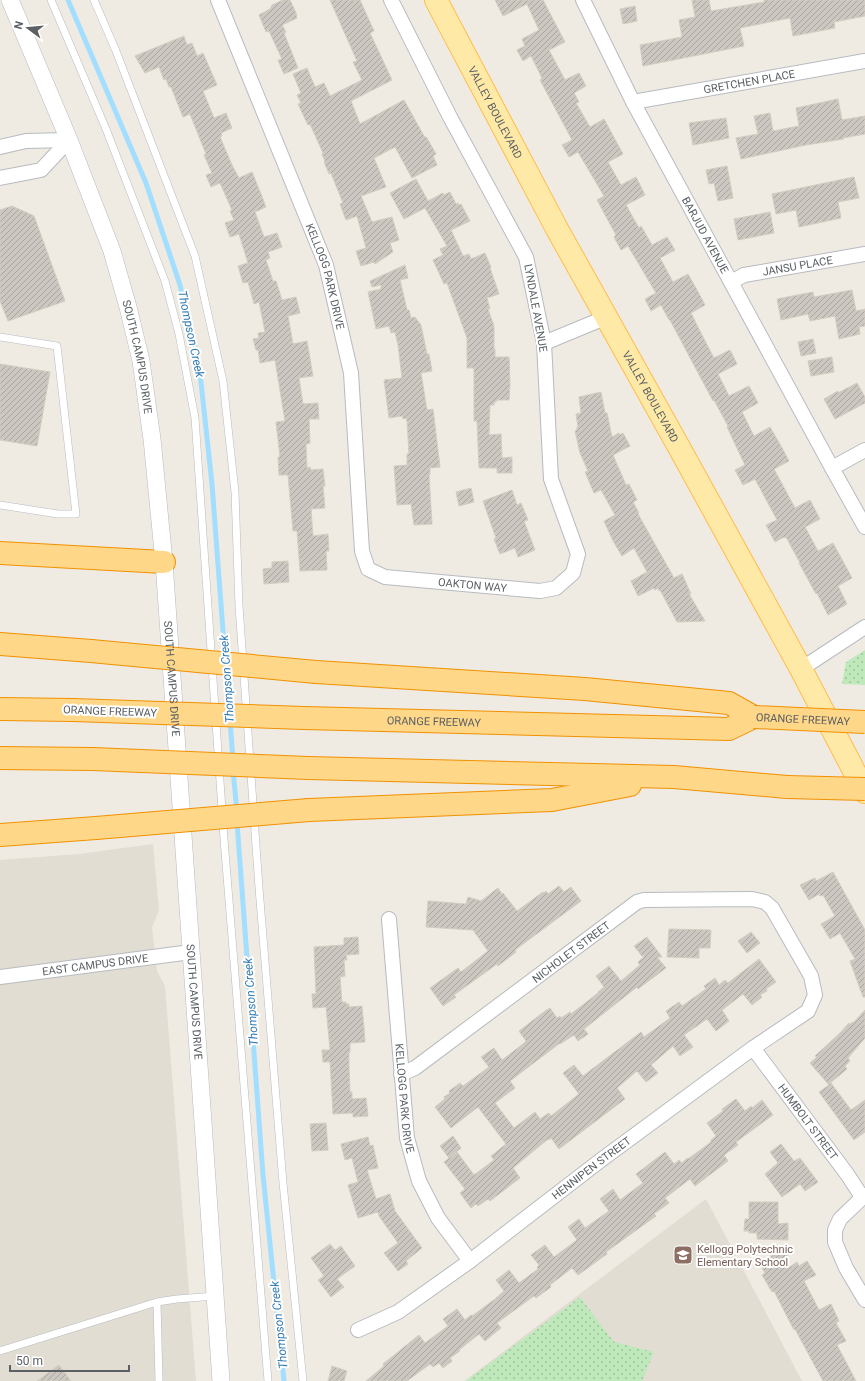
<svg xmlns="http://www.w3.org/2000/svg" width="865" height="1381" viewBox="0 0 865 1381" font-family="Roboto,sans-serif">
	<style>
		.education { fill: #e1ddd2 }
		.grass { fill: url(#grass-dots) }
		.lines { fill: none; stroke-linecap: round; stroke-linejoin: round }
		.stream { stroke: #a2deff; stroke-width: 5 }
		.building { fill: url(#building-hatch); stroke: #d4ccbf }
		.service-casing { stroke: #b7bbc0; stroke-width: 8 }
		.minor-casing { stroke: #b7bbc0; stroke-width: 16 }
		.tertiary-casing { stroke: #b7bbc0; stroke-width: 18 }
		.primary-casing { stroke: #ffbd4b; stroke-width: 24 }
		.motorway-casing { stroke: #f19100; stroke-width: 24 }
		.service { stroke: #fff; stroke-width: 7 }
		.minor { stroke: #fff; stroke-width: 14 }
		.tertiary { stroke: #fff; stroke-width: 17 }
		.primary { stroke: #ffe9a7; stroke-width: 22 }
		.motorway { stroke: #ffd789; stroke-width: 22 }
		.motorway-bridge-casing { stroke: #f19100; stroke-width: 24; stroke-linecap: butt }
		.motorway-bridge { stroke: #ffd789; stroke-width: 22 }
		.labels { text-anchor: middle; stroke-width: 4; stroke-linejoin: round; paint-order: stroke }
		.street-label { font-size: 11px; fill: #5a6064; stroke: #fff }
		.education-label { font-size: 11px; fill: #785e54; stroke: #fff; text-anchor: start }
		.water-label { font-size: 12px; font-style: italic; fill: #317bb3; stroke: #fff }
	</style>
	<defs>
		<pattern id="grass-dots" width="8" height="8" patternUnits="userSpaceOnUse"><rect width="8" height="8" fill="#bfe9bb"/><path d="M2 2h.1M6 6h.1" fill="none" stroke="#9ec09c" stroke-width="1.8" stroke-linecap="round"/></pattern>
		<pattern id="building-hatch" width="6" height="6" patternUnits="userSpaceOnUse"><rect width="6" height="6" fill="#ccc7c1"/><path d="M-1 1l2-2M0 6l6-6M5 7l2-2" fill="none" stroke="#a9a5a0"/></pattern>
	</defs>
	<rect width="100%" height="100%" fill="#efebe2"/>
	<!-- education -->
	<path class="education" d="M153 844 159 910 152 927 157 971 165 986 196 1381H0V860L79 854Z
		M706 1199 802 1381H464Z"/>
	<!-- grass -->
	<path class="grass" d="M865 650V685L842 684 846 662Z
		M580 1297 614 1342 654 1352 642 1381H466Z"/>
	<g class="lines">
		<!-- stream -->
		<path class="stream" d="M68 0 146 183 180 285 199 364 212 484 225 658
			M226 668 229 710
			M230 720 233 760
			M233 770 237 812
			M237 822 263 1175 284 1381"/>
	</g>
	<!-- building -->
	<path class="building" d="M283 0H290L297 15H296L297 18 282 25 286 32 284 33 298 68 284 74 278 60 282 59 269 31 266 32 259 15 270 9 272 5Z
		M330 0H360L374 31 370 33 392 80 351 101 360 124 404 100 424 136 427 138 436 154 433 156 437 165 412 178 395 147 374 158 386 187 361 196 372 222 392 217 399 240 390 243 393 252 375 264 374 262 361 266 356 251 366 248 357 216 346 220 340 204 343 203 331 173 329 174 324 162 325 161 322 154 323 153 310 124 308 125 298 104 301 103 297 95 301 93 293 74 307 68 315 87 324 83 330 96 362 80 353 62 357 61Z
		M495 0H543L565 42 549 50 565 80 579 73 586 86 574 93 579 102 576 103 590 127 604 119 623 154 608 162 621 185 636 177 645 195 626 205 639 228 641 226 652 245 667 237 675 250 660 258 673 282 688 274 697 290 705 305 691 313 702 335 714 358 730 350 737 364 718 374 729 396 749 386 758 403 742 412 754 436 770 427 781 446 789 461 774 469 795 508 810 500 820 519 805 527 818 551 833 543 852 578 838 586 847 604 828 615 817 593 816 594 799 563H800L786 537 785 538 784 537 775 542 766 525 777 520 755 479 743 485 735 470 745 465 727 427 728 426 714 400 713 401 670 320H669L661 305 651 311 645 299 656 293 628 246 621 250 614 237 616 235 597 200 604 196 578 152 569 157 562 145 572 140 540 80 542 78 531 56 523 61 517 50 525 46 522 39 539 30 527 4 503 16Z
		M692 0H709L711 11 764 2V0H865V16L834 22 835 28 793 36 790 18 740 28 744 46 643 66 640 45 682 37 679 20 695 17Z
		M635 6 637 21 623 24 620 9Z
		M184 36 187 45 192 43 197 56 203 53 217 85 203 91 214 118 226 113 232 128 221 133 222 136 220 137 232 165 239 178 252 172 261 194 266 207 255 212 264 237 277 233 282 247 268 252 270 258 266 260 273 281H276L282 300 296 297 300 313 288 316 293 344 307 341 313 376 299 378 303 404 318 403 319 419H309L310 443 306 444 307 468 310 467 311 470 323 469 325 486H323L325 508 311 509 313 536 328 534 329 551H326L327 570 300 571 297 531H293L288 475H279L278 457H280L276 422 285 421 275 360 260 363 258 350H256L253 339 259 338 258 333 265 332 259 302 254 304 248 282 243 283 238 266 248 263 239 234 230 237 225 223 234 220 230 211 232 210 220 183 211 187 206 175 212 173 204 155 206 154 190 114 183 117 171 87H169L166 79 164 80 159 67 145 73 135 56Z
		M838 99 842 120 865 116V134L843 138 844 139 806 145 741 159 736 138 758 134 754 116 770 113 773 131 799 126 796 108Z
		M726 118 729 138 693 145 689 123Z
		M727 166 733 198 718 201 714 183 709 184 706 170Z
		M854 177 859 198 838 202 841 218 799 227 796 210 776 214 772 194Z
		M416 179 428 201 443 193 444 195 450 192 456 204 458 203 459 205 461 204 470 221 451 230 463 256 469 254 471 259 485 253 491 267 490 268 499 294 487 298 490 309H488L494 326V349H495V357H509L510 383 509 400H497L496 402H494V405H490L489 435 501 434 502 458 512 457V473H497V468H479L477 421H474V368H467V338L447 283 444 284 433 260 443 255 440 249 447 246 425 208 404 219 390 193Z
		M12 206 34 216 65 301 8 321 0 301V210Z
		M770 212 774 233 738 240 734 219Z
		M405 265 408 278 400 280 407 310H409L411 318 415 317 421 325 427 354H429L432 371 421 373 427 410 433 409 440 467 430 468V474L429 475 432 524 414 525 411 504 397 505 394 466 407 465V454H409L407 421 406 418 403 419 402 416 389 418 384 380 402 378 398 345 395 332 391 333 389 326 376 329 368 292 381 289V285L372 287 370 281Z
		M852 290 856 311 865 309V326L859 327 860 334 839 339 835 316 810 321 808 314 781 320 777 299 813 292 814 297Z
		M813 339 816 353 801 356 798 342Z
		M832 357 834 372 811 376 808 361Z
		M0 364 50 372 37 446 0 440Z
		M857 383 865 397V403L835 419 824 399 838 391V393Z
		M601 392 605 413H607L612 437 619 433 620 435 623 433 630 446 613 455 626 485 629 484 637 500 633 502 639 513 638 514 674 578 682 574 691 594H689L705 621 677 622 660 590 659 591 658 588 655 590 654 588 638 596 631 581 647 572 634 548 622 556 613 541 604 521 615 515 601 490 594 493 585 472 588 471 580 453 575 431 577 430V427H578L576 414 581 413 579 397Z
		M471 488 474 502 459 506 456 492Z
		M512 490 517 505 521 503 528 520 524 521 535 550 518 557 515 548 500 554 494 539 496 538 483 501Z
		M288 561 289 582 264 584 263 569 272 568V562Z
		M833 872 865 930V997H863L850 961 855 959 840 933 830 939 821 924 835 916 823 895 820 896 819 894 809 900 800 885 815 878 816 881Z
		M559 886 564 892 571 887 581 901 515 950 516 952 498 966 497 964 454 995 456 997 443 1006 430 988 458 968 461 972 488 951 473 930 426 927 428 901 466 904 468 897 481 901 498 888 502 894 503 893 517 911 543 892 544 893 546 891 548 894Z
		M669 929 711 930 710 948H699V958L667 957Z
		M751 932 760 943 747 953 738 941Z
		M358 937 359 954 346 955 347 960H344L345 976 340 977 342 1002H346V1004H349V1007L362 1006 364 1028 365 1042 350 1043V1052H349V1066L350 1092H352V1099L366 1098 368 1116 353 1117V1113L333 1114 330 1062H323L322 1050H330L326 1007 313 1008 312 994H316L314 947 344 945V938Z
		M647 937 662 957H657L666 968 638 989 637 987 584 1029 588 1034 578 1041 574 1035 560 1044V1043L510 1081 515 1088 495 1103 514 1128 535 1112 540 1119 549 1113 551 1116 579 1094 563 1073 574 1065 583 1076 641 1032 644 1037 670 1018 666 1011 679 1002 682 1006 706 989 704 986 715 978 719 985 725 980 728 983 759 959 776 982 766 989 767 991 760 995 762 997 752 1005 743 994 722 1010 729 1021 716 1031 707 1019 684 1035 693 1047 680 1056 673 1046 651 1065 658 1073 646 1082 637 1071 617 1088 625 1099 559 1149 551 1138 549 1140 548 1139 513 1168 520 1178 490 1201 488 1199 478 1206 476 1204 471 1208 460 1193 465 1189 444 1162 457 1152 474 1175 494 1160 491 1156 506 1144 478 1107 451 1128 435 1107 445 1099 444 1097 450 1093 449 1091 460 1083 463 1086 489 1067 481 1057 494 1048 502 1060 523 1044 526 1041 519 1031 545 1011 550 1008 557 1018 560 1016 561 1018 570 1012 571 1014 598 993V992L604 987 596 976 609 966 621 981 640 965 638 962 645 956H642L634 946Z
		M865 1010V1038L848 1058 850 1061 845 1066 847 1069 829 1084 831 1083 851 1110 865 1100V1132L854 1140 819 1092 829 1085 810 1063 817 1057 815 1056 840 1033 849 1023 850 1025 852 1022 853 1023Z
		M736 1099 745 1111 751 1106 752 1108 762 1100 773 1115 736 1142 738 1145 724 1155 728 1161 695 1186 690 1179 665 1198 669 1203 654 1214 656 1216 606 1252 607 1254 578 1275 572 1268 550 1285 551 1287 536 1298 534 1296 497 1323 501 1328 485 1341 479 1334 459 1350 460 1351 450 1358 452 1361 443 1368 439 1363 433 1367 430 1364 407 1381H366L384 1366 383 1364 419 1335 425 1343 448 1326 443 1319 457 1309 465 1320 471 1315 472 1316 495 1299 504 1291 496 1280 509 1270 519 1283 538 1269 537 1267 539 1265 531 1255 545 1245 554 1257 577 1240 568 1227 579 1219 585 1228 609 1211 600 1199 613 1189 620 1200 643 1183 636 1174 665 1152 674 1164 679 1160 682 1163 687 1158 688 1159 711 1142V1140L716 1136 707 1123 723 1111 722 1109Z
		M326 1123 328 1150 312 1151 310 1124Z
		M453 1136 461 1148 449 1158 440 1146Z
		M368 1137 370 1146 373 1145 378 1168 367 1170 376 1199 390 1194 395 1211 422 1248 406 1261 408 1264 398 1271 384 1253 398 1243 379 1216 378 1212 358 1218 348 1185 358 1182 352 1158 345 1160 341 1144Z
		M781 1144 794 1161 800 1158 818 1182 805 1191 800 1184 782 1197 765 1174 778 1163 770 1152Z
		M749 1202H778V1224L788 1223V1240L757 1239V1233H749V1231H744L745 1219H749Z
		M330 1244 335 1250 341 1246 355 1266 337 1279 344 1287 331 1297 318 1280 324 1276 311 1258Z
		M788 1246 787 1269 797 1262 799 1266 807 1261 816 1275 804 1281 819 1310 831 1304 839 1321 836 1323 846 1341 837 1345 856 1381H823L795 1329 794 1330 774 1291 772 1292 762 1275 765 1273 759 1263Z
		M59 1365 71 1381H37Z
		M332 1366 347 1371 344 1381H328Z"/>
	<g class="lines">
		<defs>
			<path id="service" d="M51 0 106 129 165 281 179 334 195 418 224 839 268 1381
				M94 0 116 51 195 256 223 381 235 492 239 606 259 888 283 1183 303 1381
				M0 337 57 346 76 514H58L0 505
				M0 1351 157 1302
				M159 1381 157 1302 177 1299 215 1296"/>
			<g id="minor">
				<path id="s1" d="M218 0 326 265 351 373 362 551 368 569 385 577 540 591 556 588 573 573 578 554 551 479 544 343 526 257 450 117 391 0"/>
				<path id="s2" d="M583 0 633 102 832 468 865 527"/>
				<path id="s3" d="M633 102 865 61"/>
				<path d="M0 147 26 141 69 140"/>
				<path d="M0 178 41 170 69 140"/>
				<path id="s4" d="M731 282 744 275 865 254"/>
				<path d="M544 343 607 317"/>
				<path d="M832 468 865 450"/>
				<path d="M801 669 865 627"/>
				<path id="s5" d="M389 919 407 1138 419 1181 438 1218 470 1261"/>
				<path id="s6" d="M0 977 191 952"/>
				<path id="s7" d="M753 1048 847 1174 862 1197"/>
				<path d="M865 1195 840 1219 835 1230V1242L846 1268 865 1300"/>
				<path id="s8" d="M358 1330 398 1312 470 1261 601 1160 753 1048 808 1011 815 995 811 976 772 908 765 902 752 899 644 900 637 902 415 1068 401 1074"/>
			</g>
			<g id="tertiary">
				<path id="s9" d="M10 0 69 140 112 251 128 307 141 361 152 439 164 562 221 1381"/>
			</g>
			<g id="primary">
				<path id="s10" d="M436 0 557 229 680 449 801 669 865 792"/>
			</g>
			<g id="motorway">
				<path d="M0 553 164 562"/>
				<path d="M0 644 91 651"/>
				<path d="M316 672 585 689 729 703 754 717"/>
				<path d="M0 709 73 710"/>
				<path id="s11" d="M304 718 729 729 754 717"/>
				<path d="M0 758 93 759"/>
				<path d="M308 768 674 777 787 787"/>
				<path d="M309 810 552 800 630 785"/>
				<path d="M0 835 96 828"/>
			</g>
		</defs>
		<!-- service casing -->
		<use href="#service" class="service-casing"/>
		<!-- minor casing -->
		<use href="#minor" class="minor-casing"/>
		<!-- tertiary casing -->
		<use href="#tertiary" class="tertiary-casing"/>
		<!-- primary casing -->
		<use href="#primary" class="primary-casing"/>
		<!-- motorway casing -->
		<use href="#motorway" class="motorway-casing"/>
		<!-- service -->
		<use href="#service" class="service"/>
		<!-- minor -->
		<use href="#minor" class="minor"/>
		<!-- tertiary -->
		<use href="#tertiary" class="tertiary"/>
		<!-- primary -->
		<use href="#primary" class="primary"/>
		<!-- motorway -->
		<use href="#motorway" class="motorway"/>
		<defs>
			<g id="motorway-bridge">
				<path d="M91 651 316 672"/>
				<path d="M73 710 304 718"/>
				<path id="s12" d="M754 717 865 722"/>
				<path d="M93 759 308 768"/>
				<path d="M787 787 865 789"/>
				<path d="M96 828 309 810"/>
			</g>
		</defs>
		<!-- motorway-bridge casing -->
		<use href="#motorway-bridge" class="motorway-bridge-casing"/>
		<!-- motorway-bridge -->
		<use href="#motorway-bridge" class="motorway-bridge"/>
	</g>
	<!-- icons -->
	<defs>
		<symbol id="school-square" viewBox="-11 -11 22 22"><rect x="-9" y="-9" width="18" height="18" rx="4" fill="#8d6e63" stroke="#fff"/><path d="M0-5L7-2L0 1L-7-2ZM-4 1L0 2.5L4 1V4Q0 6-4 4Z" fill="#fff"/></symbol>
	</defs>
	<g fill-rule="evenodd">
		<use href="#school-square" x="672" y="1244" width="22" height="22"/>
	</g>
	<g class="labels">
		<!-- street labels -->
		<g class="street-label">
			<text dy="4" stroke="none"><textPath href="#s3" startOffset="118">GRETCHEN PLACE</textPath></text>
			<text dy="4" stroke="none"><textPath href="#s10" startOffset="127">VALLEY BOULEVARD</textPath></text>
			<text dy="4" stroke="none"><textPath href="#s2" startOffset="265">BARJUD AVENUE</textPath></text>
			<text dy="4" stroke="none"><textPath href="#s4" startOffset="69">JANSU PLACE</textPath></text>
			<text dy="4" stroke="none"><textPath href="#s1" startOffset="297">KELLOGG PARK DRIVE</textPath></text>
			<text transform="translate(536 308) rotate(80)" y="4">LYNDALE AVENUE</text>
			<text dy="4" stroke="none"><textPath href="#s9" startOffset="380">SOUTH CAMPUS DRIVE</textPath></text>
			<text dy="4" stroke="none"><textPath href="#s10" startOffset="451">VALLEY BOULEVARD</textPath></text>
			<text dy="4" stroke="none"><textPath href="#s1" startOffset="701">OAKTON WAY</textPath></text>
			<text dy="4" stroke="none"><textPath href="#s9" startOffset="704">SOUTH CAMPUS DRIVE</textPath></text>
			<text transform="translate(110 711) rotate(2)" y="4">ORANGE FREEWAY</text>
			<text dy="4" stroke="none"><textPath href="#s12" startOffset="49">ORANGE FREEWAY</textPath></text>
			<text dy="4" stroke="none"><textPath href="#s11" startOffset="130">ORANGE FREEWAY</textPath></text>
			<text transform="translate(571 952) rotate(-37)" y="4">NICHOLET STREET</text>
			<text dy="4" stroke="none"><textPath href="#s6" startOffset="96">EAST CAMPUS DRIVE</textPath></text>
			<text dy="4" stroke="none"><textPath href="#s9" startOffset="1028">SOUTH CAMPUS DRIVE</textPath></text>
			<text dy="4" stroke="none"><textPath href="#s5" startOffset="180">KELLOGG PARK DRIVE</textPath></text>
			<text dy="4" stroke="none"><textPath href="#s7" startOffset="92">HUMBOLT STREET</textPath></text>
			<text dy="4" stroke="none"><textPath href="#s8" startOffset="285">HENNIPEN STREET</textPath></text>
		</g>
		<!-- education labels -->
		<g class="education-label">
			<text x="697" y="1253">Kellogg Polytechnic<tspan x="697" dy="13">Elementary School</tspan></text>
		</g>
		<!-- water labels -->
		<g class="water-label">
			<text transform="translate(191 334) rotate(78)" y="4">Thompson Creek</text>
			<text transform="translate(227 679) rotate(-94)" y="4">Thompson Creek</text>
			<text transform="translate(251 1002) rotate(-94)" y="4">Thompson Creek</text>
			<text transform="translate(279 1325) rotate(-96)" y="4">Thompson Creek</text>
		</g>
	</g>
	<!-- north arrow -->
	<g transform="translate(28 28) rotate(286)" stroke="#ffffff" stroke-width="3" paint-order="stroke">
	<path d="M0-3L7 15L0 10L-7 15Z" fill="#5a6064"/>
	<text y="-6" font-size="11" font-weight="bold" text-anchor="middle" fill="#5a6064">N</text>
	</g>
	<!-- scale -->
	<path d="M10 1365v6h119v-6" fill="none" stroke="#5a6064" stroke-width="2"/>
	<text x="16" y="1365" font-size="12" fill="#5a6064" stroke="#ffffff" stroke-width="3" paint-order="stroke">50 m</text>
</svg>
